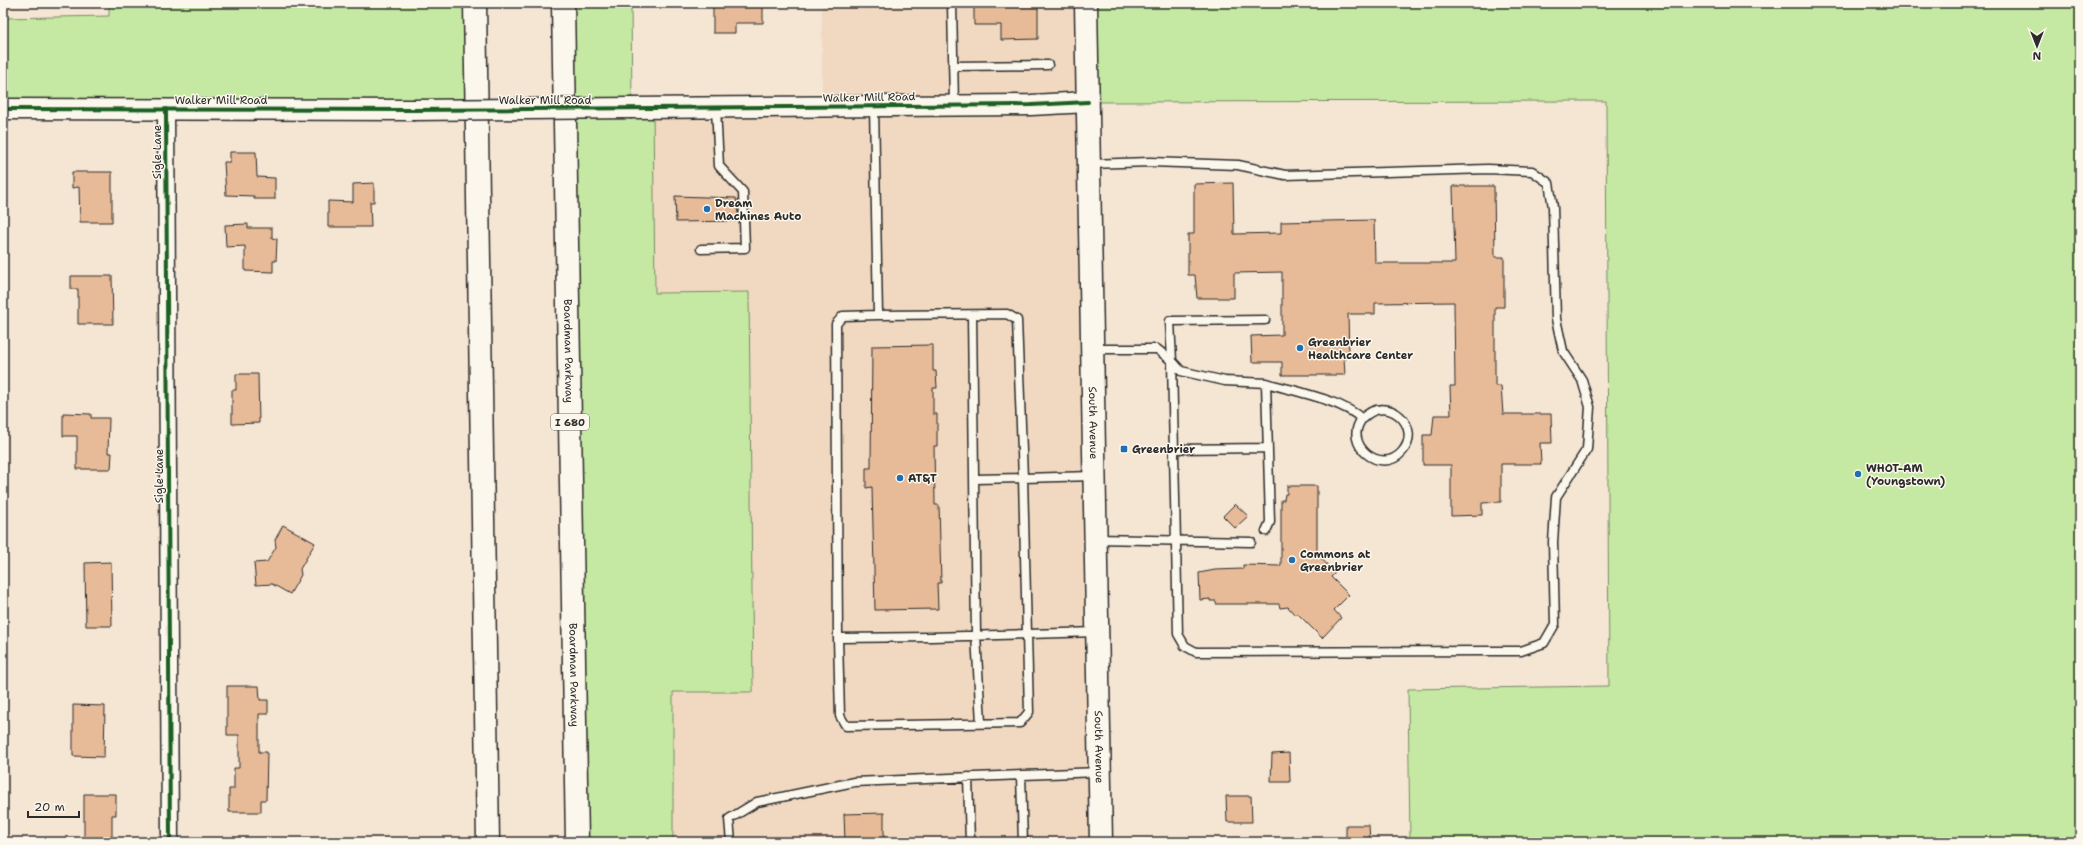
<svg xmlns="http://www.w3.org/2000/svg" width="2083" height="845" viewBox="0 0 2083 845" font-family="'Shantell Sans',sans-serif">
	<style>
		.built { fill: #f1d8c1 }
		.green { fill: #c5e9a2; stroke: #788a66 }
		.building { fill: #e8bb98; stroke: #2b2b2b }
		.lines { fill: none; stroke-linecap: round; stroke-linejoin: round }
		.service-casing { stroke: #2b2b2b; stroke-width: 11 }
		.minor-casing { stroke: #2b2b2b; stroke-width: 19 }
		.tertiary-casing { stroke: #2b2b2b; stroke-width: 23 }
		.secondary-casing { stroke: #2b2b2b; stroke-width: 25 }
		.motorway-casing { stroke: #2b2b2b; stroke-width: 25 }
		.service { stroke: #fbf7ec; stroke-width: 8 }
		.minor { stroke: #fbf7ec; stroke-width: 16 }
		.tertiary { stroke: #fbf7ec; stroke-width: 20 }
		.secondary { stroke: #fbf7ec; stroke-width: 22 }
		.motorway { stroke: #fbf7ec; stroke-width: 22 }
		.tertiary-bridge-casing { stroke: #2b2b2b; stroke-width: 23; stroke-linecap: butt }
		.tertiary-bridge { stroke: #fbf7ec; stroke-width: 20 }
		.cycleway-casing { stroke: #fbf7ec; stroke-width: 6 }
		.cycleway { stroke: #1b5e20; stroke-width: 4 }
		.poi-dot { fill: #1f6fb2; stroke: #fbf7ec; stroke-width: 1.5 }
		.labels { text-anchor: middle; stroke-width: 3; stroke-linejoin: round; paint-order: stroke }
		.shield { fill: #fbf7ec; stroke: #696865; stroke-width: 1 }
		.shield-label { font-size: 10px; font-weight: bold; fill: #2b2b2b }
		.street-label { font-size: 11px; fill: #2b2b2b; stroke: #fbf7ec }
		.poi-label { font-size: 11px; font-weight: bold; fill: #2b2b2b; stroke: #fbf7ec; text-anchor: start }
	</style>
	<rect width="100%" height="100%" fill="#f5e5d3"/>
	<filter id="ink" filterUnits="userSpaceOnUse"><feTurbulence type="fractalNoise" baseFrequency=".025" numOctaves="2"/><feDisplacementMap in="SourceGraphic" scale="8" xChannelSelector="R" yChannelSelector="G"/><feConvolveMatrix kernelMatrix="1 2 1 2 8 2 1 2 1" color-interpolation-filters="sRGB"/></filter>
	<g filter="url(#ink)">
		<!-- built -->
		<path class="built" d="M822 3H1086L1101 842H673V692H752L749 292 655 293 653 108 822 107Z"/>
		<!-- green -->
		<path class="green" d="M109 3H475L476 109H3V18L109 16Z
			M563 3H631L632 108H653L655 293 749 292 753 692H673V842H577Z
			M1086 3H2080V842H1410L1408 689 1609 686 1606 101 1088 102Z"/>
		<!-- building -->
		<path class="building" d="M713 3H763V23H735V33H713Z
			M974 3H1038V39L1001 40V25H974Z
			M230 152H256L257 177 275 178V199H254V196L226 195 224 162H230Z
			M72 172H112V222H80L79 187 72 188Z
			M374 183V202H370L371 227H328V201L353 202V184Z
			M1233 183 1234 234 1281 233V222L1374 220 1375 263H1455L1453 186H1494L1495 257H1504V307H1495V386H1501L1503 414H1551L1552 443H1540L1541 464H1501V502L1482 503V515L1451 516V465H1423V435H1432L1434 415H1451L1450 386H1455L1454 302 1375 303V314H1348L1349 357 1344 358 1345 375H1282V362H1252L1251 336 1282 335V272L1234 273V298H1197L1195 275H1188V234H1194V184Z
			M675 196 736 198 739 221 676 222Z
			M248 224V228H272V238L277 239 276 261H273V272L245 271V246L226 247 225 225Z
			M71 276H112L113 324H78V289H71Z
			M933 345V371H936L937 388H933V414H937V446H934L935 505H939L941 583H937L938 609 875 610 872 487 866 488V468H871L872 346Z
			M236 374H258L259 423 232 424V390H236Z
			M63 413 91 414V418H109L108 453H112L111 469H77V436H63Z
			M1287 486H1317V554L1335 573 1331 577 1349 595 1334 610 1341 618 1322 638 1297 613 1295 615 1288 607 1280 608 1279 604H1216V601H1210V599L1200 600 1199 573 1215 570 1243 569V565L1281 566V500H1284L1285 494H1287Z
			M1235 504 1248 516 1235 528 1223 516Z
			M283 525 315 543 300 569 301 575 290 594 272 584 256 585 254 563 267 562 276 547 275 540Z
			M111 562 112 626H86L85 563Z
			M227 686H259L260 700H268V714H259V752H267L266 800H261V812H229V789H234V768H239V735H227Z
			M73 705 105 706 104 757 73 756Z
			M1289 753 1290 782H1271L1272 754Z
			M84 794H116V815H112V842H84Z
			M1226 796H1251L1252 822H1227Z
			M884 813V842H845L844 814Z
			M1346 825H1369L1370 842H1346Z"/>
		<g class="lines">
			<defs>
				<path id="service" d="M952 3 954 105
					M953 66 1048 65
					M874 106 878 315 843 316 836 324 838 638 932 637 1097 632
					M1089 164 1150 162 1238 165 1285 175 1488 169 1532 171 1549 183 1553 207 1556 319 1563 351 1582 380 1590 407 1587 449 1556 497 1553 542 1555 624 1544 643 1521 651H1492L1196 652 1185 646 1178 634 1172 361 1157 349H1093
					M701 249 745 248 743 192 719 166 716 108
					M878 315 1007 314 1017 320 1023 478 1093 476
					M972 315 976 635 981 723
					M1265 320 1170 321 1172 361 1181 371 1225 381 1266 383 1270 522 1266 531
					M1266 383C1294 391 1342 400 1362 419 1342 444 1381 476 1402 452 1424 427 1387 392 1362 419
					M1174 449 1268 448
					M1096 539 1251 542
					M838 638 840 716 846 726 1020 723 1029 712 1023 478 975 479
					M1021 775 1023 842
					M968 777 970 842
					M731 842 729 819 757 802 854 782 1099 772"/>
				<path id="minor" d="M166 109 170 842"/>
				<path id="tertiary" d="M632 108 1031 105 1088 102
					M3 109 412 110"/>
				<g id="secondary">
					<path id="s1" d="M1086 3 1101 842"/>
				</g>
				<g id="motorway">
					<path d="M475 3 488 842"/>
					<path id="s2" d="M563 3 577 842"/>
				</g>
			</defs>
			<!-- service casing -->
			<use href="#service" class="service-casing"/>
			<!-- minor casing -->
			<use href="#minor" class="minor-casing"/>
			<!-- tertiary casing -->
			<use href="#tertiary" class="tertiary-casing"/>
			<!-- secondary casing -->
			<use href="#secondary" class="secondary-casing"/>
			<!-- motorway casing -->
			<use href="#motorway" class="motorway-casing"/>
			<!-- service -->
			<use href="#service" class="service"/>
			<!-- minor -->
			<use href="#minor" class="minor"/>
			<!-- tertiary -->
			<use href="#tertiary" class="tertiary"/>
			<!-- secondary -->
			<use href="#secondary" class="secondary"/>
			<!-- motorway -->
			<use href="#motorway" class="motorway"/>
			<defs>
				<path id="tertiary-bridge" d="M412 110 632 108"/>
			</defs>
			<!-- tertiary-bridge casing -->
			<use href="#tertiary-bridge" class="tertiary-bridge-casing"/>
			<!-- tertiary-bridge -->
			<use href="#tertiary-bridge" class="tertiary-bridge"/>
			<defs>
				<path id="cycleway" d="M3 109 412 110 1031 105 1088 102
					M166 109 170 842"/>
			</defs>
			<!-- cycleway casing -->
			<use href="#cycleway" class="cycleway-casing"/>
			<!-- cycleway -->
			<use href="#cycleway" class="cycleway"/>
		</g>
	</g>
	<!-- markers -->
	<g class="poi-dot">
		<circle cx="707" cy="209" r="4"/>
		<circle cx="1300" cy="348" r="4"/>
		<rect x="1120" y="445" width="8" height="8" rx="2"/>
		<circle cx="1858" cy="474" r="4"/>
		<circle cx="900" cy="478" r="4"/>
		<circle cx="1292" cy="560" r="4"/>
	</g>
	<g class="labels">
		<!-- shield labels -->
		<rect class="shield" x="551" y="414" width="38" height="16" rx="3"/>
		<g class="shield-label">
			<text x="570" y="426">I 680</text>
		</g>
		<!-- street labels -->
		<g class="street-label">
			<text transform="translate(869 97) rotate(-1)" y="4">Walker Mill Road</text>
			<text x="221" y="104">Walker Mill Road</text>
			<text x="545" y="104">Walker Mill Road</text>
			<text transform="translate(157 152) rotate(-90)" y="4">Sigle Lane</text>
			<text dy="4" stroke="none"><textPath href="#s2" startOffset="348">Boardman Parkway</textPath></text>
			<text dy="4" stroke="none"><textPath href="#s1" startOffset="420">South Avenue</textPath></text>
			<text transform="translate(159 476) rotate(-90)" y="4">Sigle Lane</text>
			<text dy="4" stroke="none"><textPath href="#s2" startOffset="672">Boardman Parkway</textPath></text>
			<text dy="4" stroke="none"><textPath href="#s1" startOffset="744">South Avenue</textPath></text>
		</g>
		<!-- poi labels -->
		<g class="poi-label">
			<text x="715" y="207">Dream<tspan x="715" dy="13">Machines Auto</tspan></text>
			<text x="1308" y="346">Greenbrier<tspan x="1308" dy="13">Healthcare Center</tspan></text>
			<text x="1132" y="453">Greenbrier</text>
			<text x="1866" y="472">WHOT-AM<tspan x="1866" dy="13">(Youngstown)</tspan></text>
			<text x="908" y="482">AT&amp;T</text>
			<text x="1300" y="558">Commons at<tspan x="1300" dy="13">Greenbrier</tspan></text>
		</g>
	</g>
	<!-- margin -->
	<rect width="2083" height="845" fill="none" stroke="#fbf7ec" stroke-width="16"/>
	<rect x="8" y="8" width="2067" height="829" fill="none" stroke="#2b2b2b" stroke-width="1.5" filter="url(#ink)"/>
	<!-- north arrow -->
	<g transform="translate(2037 46) rotate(180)" stroke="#fbf7ec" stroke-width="3" paint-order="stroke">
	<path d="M0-3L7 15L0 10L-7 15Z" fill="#2b2b2b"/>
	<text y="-6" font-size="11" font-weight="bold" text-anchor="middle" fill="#2b2b2b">N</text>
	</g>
	<!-- scale -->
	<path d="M28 811v6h51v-6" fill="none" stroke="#2b2b2b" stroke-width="2"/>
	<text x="34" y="811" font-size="12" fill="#2b2b2b" stroke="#fbf7ec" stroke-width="3" paint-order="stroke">20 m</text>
</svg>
